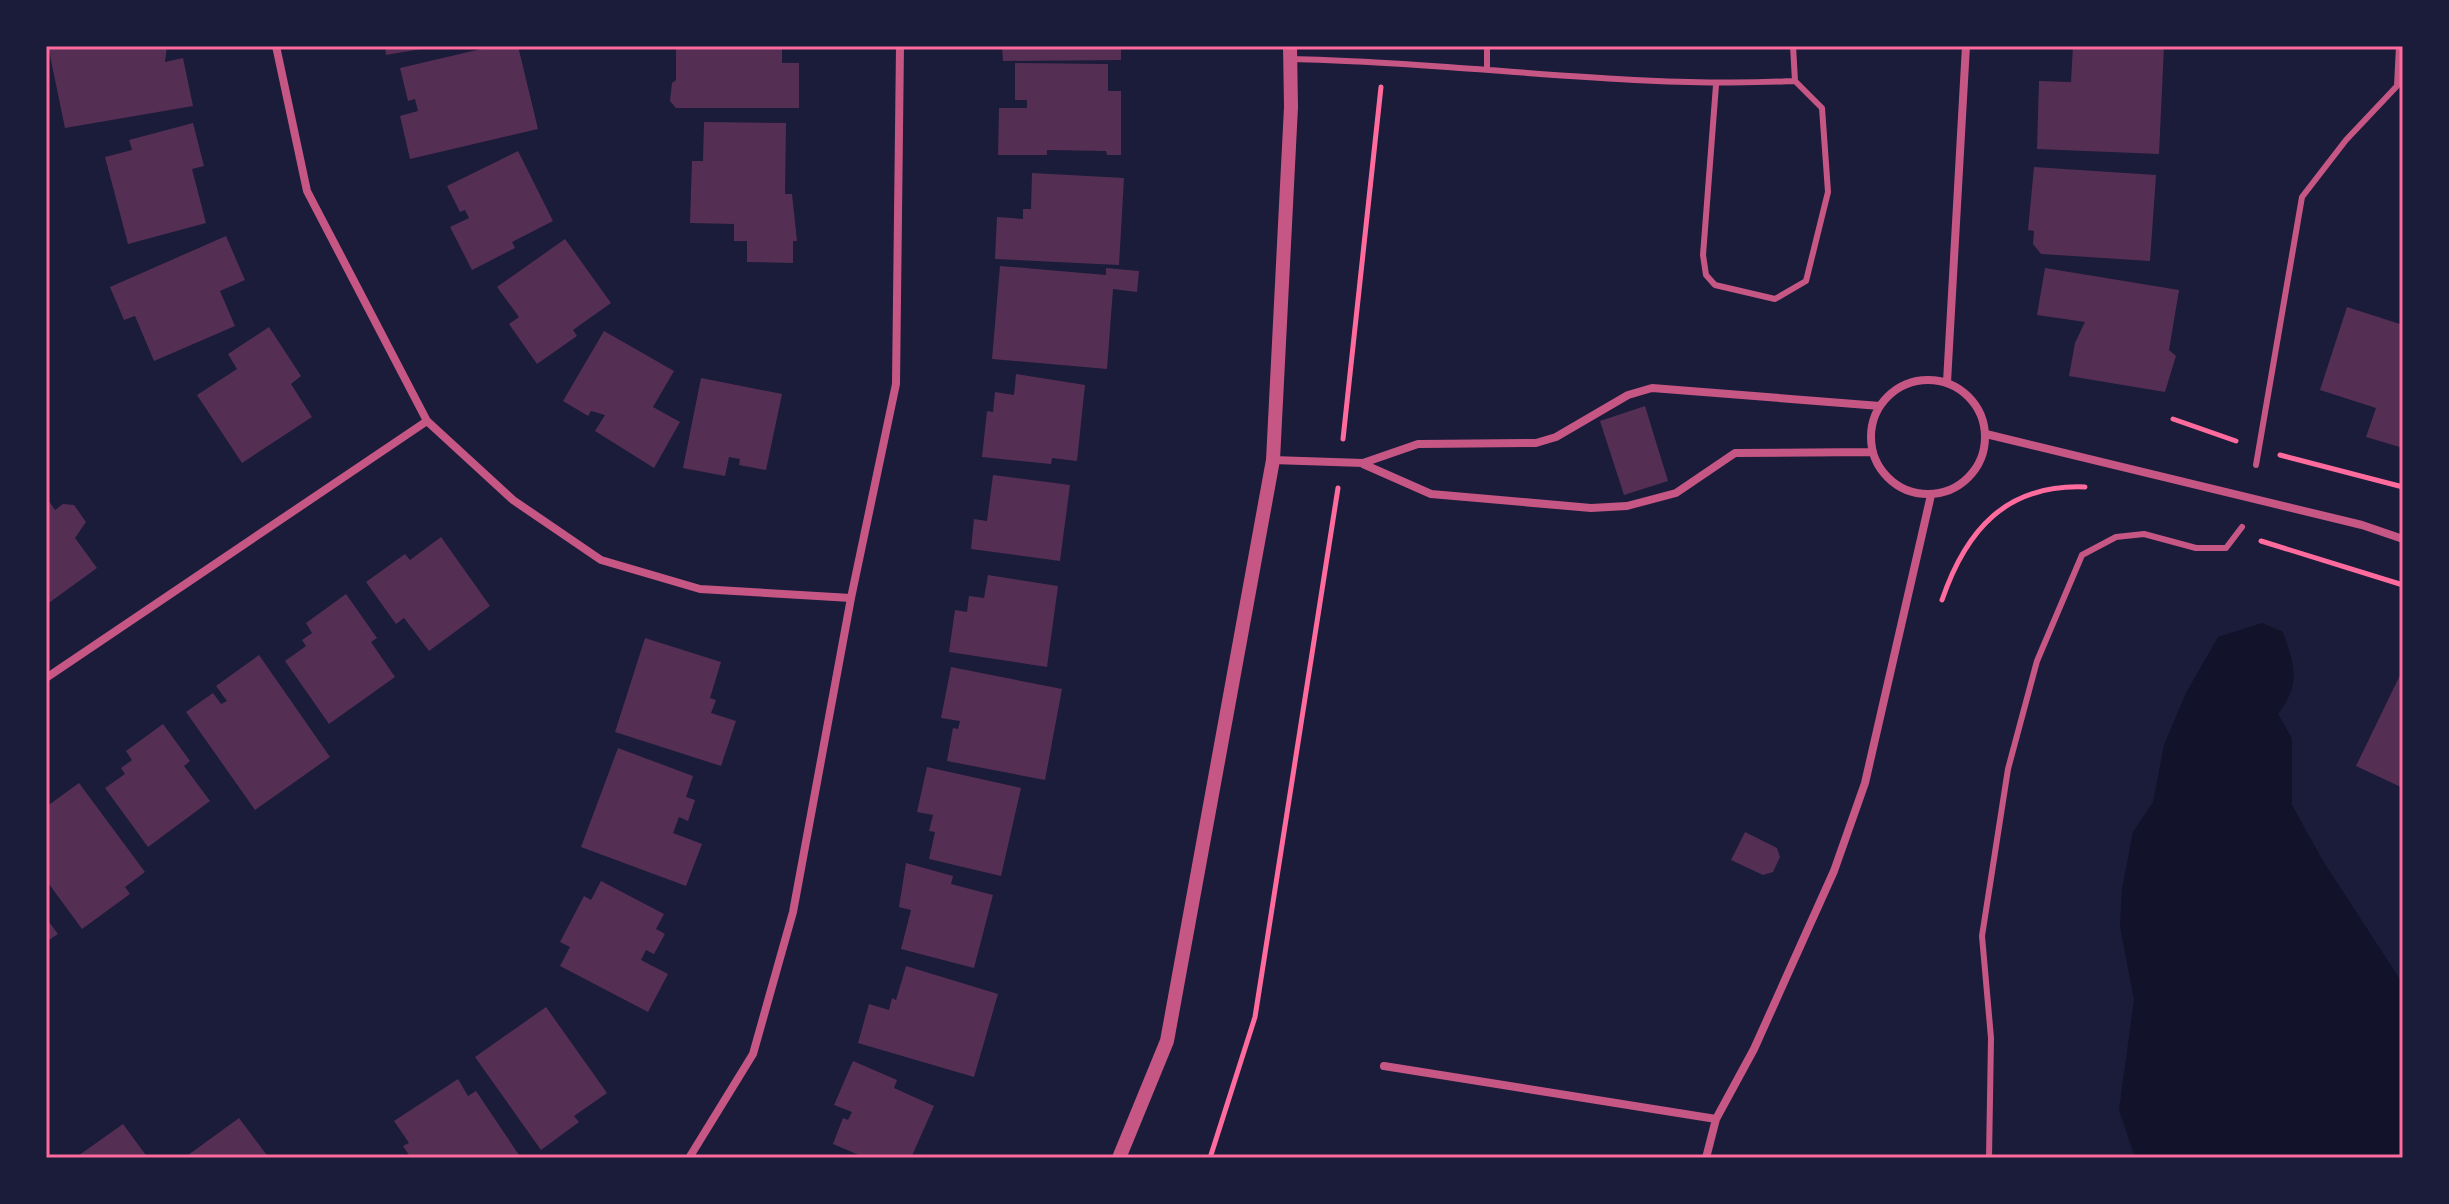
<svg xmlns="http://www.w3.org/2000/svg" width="2449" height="1204" viewBox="0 0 2449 1204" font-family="Arial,sans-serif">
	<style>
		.water { fill: #12122b }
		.building { fill: #542f53 }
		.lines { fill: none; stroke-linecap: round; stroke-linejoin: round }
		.path { stroke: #ff6b9d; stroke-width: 5 }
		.service { stroke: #c65784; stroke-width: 6 }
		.minor { stroke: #c65784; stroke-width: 8 }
		.tertiary { stroke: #c65784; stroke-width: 14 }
		.neatline { fill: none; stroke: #ff6b9d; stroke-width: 3 }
	</style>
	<rect width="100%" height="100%" fill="#1b1b3a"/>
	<!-- water -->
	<path class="water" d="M2262 623 2283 632C2295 667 2301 683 2278 714L2292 739V805L2323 861 2403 984V1158H2135L2119 1110 2134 1000 2120 926 2122 889 2133 832 2153 802 2164 745 2186 693 2218 637Z"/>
	<!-- building -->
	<path class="building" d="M48 46H167L165 62 183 58 193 106 65 128Z
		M385 46H427V48L386 55Z
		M494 46H518L538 129 410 159 400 116 418 111 415 99 408 101 400 68Z
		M676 46H782V63H799V108H676L670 101 672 83 676 80Z
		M1002 46H1121V60L1003 61Z
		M2073 46H2164L2159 154 2037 149 2039 81 2071 82Z
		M1015 63 1108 64V91H1121V155H1107L1106 151 1047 150V155H998L999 108H1027V100H1015Z
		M704 122 786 123 785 194H792L797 241H793V263L747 262V241H734V224L690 223 692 161H703Z
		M193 123 204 166 192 169 206 223 128 244 105 157 132 150 129 140Z
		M518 151 553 221 512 242 515 248 472 270 450 227 469 218 465 210 460 212 447 186Z
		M2034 167 2156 175 2150 261 2041 254 2033 244 2034 231 2028 230Z
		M1032 173 1124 178 1119 265 995 259 997 217 1023 219V209H1031Z
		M226 236 245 280 220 291 235 326 154 361 135 316 124 320 110 287Z
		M565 239 611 303 573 330 577 336 537 364 509 324 519 317 497 287Z
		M1000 266 1106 275V268L1139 271 1137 292 1113 289 1107 369 992 359Z
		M2045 268 2179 290 2169 350 2176 356 2165 392 2069 376 2075 343 2085 322 2037 315Z
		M2347 307 2403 325V448L2366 437 2376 408 2320 390Z
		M269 327 301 376 291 384 312 417 242 463 197 395 237 369 228 354Z
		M604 331 674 371 653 407 680 422 654 468 595 431 605 415 591 411 588 416 563 401Z
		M1016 374 1085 385 1077 461 1052 458 1051 464 982 457 987 411 993 412 995 392 1014 395Z
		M701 378 782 394 766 470 739 465 740 459 729 457 725 476 683 468Z
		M1645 406 1668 481 1624 495 1600 421Z
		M993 475 1070 485 1060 561 971 549 974 519 987 521Z
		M46 497 55 510 63 504 74 505 86 522 75 538 97 568 46 605Z
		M441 537 490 606 429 651 404 618 396 624 366 582 405 554 410 560Z
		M988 575 1058 586 1047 667 949 652 955 610 967 612 969 596 984 598Z
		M346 594 377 638 371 642 395 677 329 724 285 661 306 646 302 640 312 633 306 623Z
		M645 638 721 662 710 698 716 700 711 713 736 721 721 766 615 732Z
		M259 655 330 757 255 810 186 712 213 693 221 704 227 701 216 686Z
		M951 667 1062 689 1045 780 947 761 953 728 958 729 960 721 941 718Z
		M2403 669V788L2356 766Z
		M163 724 190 761 184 766 210 801 148 847 105 788 125 774 121 768 132 760 126 751Z
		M618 748 693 776 686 797 695 800 688 821 679 817 673 833 702 844 686 886 581 847Z
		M927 767 1021 788 1001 876 929 859 935 832 929 831 933 815 917 812Z
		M79 783 145 872 125 887 130 894 82 929 46 880V807Z
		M1745 832 1777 848 1780 857 1773 872 1763 875 1731 860Z
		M906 863 953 876 951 884 993 895 974 968 901 949 911 910 899 907Z
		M601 881 664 914 656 929 665 934 654 954 646 950 641 960 668 974 648 1012 560 966 570 947 560 942 584 896 591 900Z
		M46 918 58 934 46 942Z
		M906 966 998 994 974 1077 858 1043 869 1004 889 1010 892 998 896 1000Z
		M546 1007 607 1093 574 1116 579 1122 541 1150 475 1057Z
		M853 1061 897 1080 894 1088 934 1106 911 1158H866L833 1144 843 1118 848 1120 852 1112 834 1105Z
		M458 1079 468 1096 476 1091 521 1158H411L403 1146 409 1143 394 1121Z
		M239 1118 269 1158H184Z
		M123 1124 148 1158H75Z"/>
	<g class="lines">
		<!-- path -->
		<path class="path" d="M2173 419 2236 441
			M1343 439 1381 87
			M2280 455 2403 487
			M2261 541 2403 585
			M1942 600C1966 530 2006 484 2085 487
			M1210 1158 1255 1017 1338 488"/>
		<!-- service -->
		<path class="service" d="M1487 46V69
			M1291 59C1459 62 1627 89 1795 81L1793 46
			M1716 85 1703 255 1706 275 1715 285 1775 299 1806 281 1828 192 1822 108 1795 81
			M2256 465 2302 197 2346 140 2397 86 2399 46
			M1989 1158 1991 1038 1982 936 2008 769 2037 661 2082 555 2116 537 2144 534 2196 548H2226L2242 527"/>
		<!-- minor -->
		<path class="minor" d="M276 46 307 191 427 421 513 500 601 560 700 589 851 598
			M1871 437a57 57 0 1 1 114 0a57 57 0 1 1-114 0Z
			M1947 382 1966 46
			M1986 434 2362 525 2403 539
			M1273 460 1363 463 1418 444 1536 443 1556 437 1628 395 1652 388 1880 406
			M1363 464 1431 494 1591 508 1627 506 1676 493 1735 453 1873 452
			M46 678 427 421
			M1384 1066 1716 1119
			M689 1158 753 1054 793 912 851 598 896 384 900 46
			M1706 1158 1716 1119 1754 1049 1834 871 1865 783 1931 495"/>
		<!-- tertiary -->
		<path class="tertiary" d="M1119 1158 1167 1041 1273 460 1291 107 1290 46"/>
	</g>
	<!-- border -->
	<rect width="2449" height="1204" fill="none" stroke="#1b1b3a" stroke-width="96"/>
	<rect x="48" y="48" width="2353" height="1108" class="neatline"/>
</svg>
